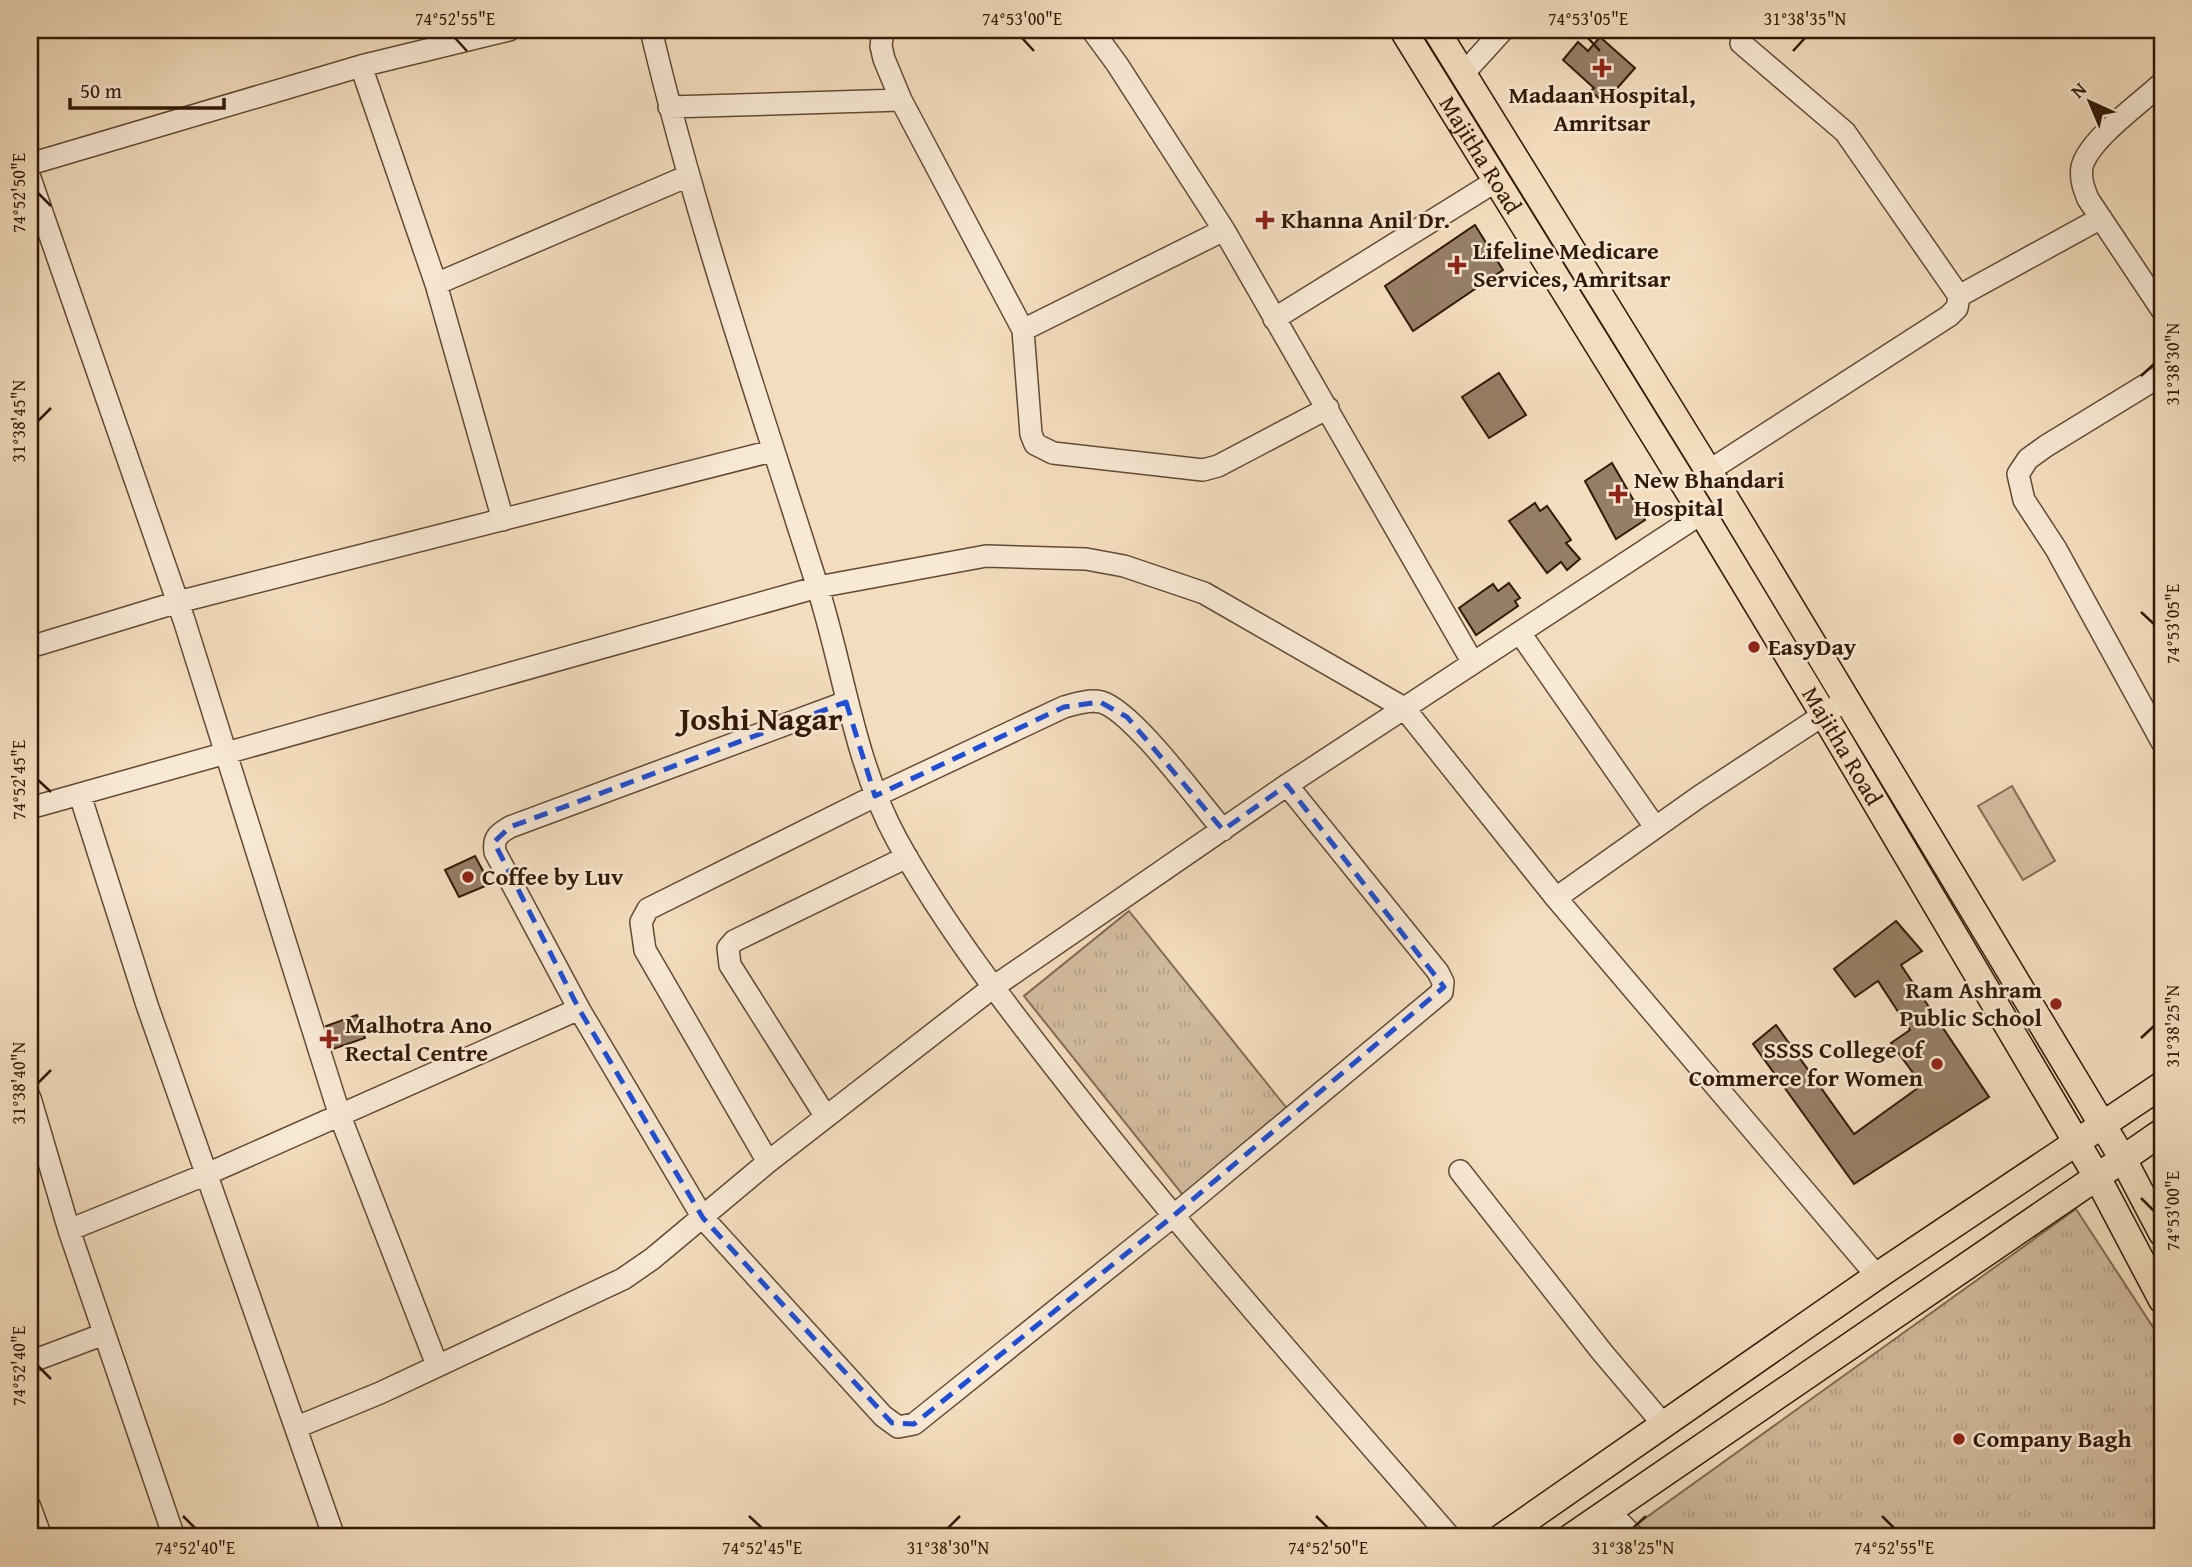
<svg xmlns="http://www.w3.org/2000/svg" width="2192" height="1567" viewBox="0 0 2192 1567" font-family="'Gentium Book Plus',serif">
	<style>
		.park { fill: url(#park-tufts); stroke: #826a52; stroke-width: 2 }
		.pitch { fill: #d3bc9f; stroke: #826a52; stroke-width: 2 }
		.building { fill: #977f66; stroke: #321906; stroke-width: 2 }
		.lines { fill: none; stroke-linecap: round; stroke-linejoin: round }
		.minor-casing { stroke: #624a34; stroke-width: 24 }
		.major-casing { stroke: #321906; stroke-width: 29 }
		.minor { stroke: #f8e9d5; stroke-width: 21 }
		.major { stroke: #f4ddbe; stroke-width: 26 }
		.marked { fill: none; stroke: #1d4ed8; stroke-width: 5; stroke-dasharray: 14 9; stroke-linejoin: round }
		.ticks { fill: none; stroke: #321906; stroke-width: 2.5 }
		.poi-dot { fill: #8f2418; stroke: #f8e9d5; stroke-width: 2.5 }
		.labels { text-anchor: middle; stroke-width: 5; stroke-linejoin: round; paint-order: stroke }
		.poi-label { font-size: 24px; font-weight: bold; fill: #321906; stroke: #f8e9d5; text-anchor: start }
		.street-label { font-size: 24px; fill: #321906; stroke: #f8e9d5 }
		.district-label { font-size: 32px; font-weight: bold; fill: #321906; stroke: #f8e9d5 }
		.neatline { fill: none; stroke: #321906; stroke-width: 2.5 }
		.ticks-label { font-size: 18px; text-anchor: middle; fill: #321906 }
	</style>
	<defs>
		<pattern id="park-tufts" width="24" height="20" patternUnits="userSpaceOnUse" patternTransform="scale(1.75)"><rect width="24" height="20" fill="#d3bc9f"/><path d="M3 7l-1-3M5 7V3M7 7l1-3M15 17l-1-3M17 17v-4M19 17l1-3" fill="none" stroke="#b6a187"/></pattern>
	</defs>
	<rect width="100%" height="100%" fill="#f4ddbe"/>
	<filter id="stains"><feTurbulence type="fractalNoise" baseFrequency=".00286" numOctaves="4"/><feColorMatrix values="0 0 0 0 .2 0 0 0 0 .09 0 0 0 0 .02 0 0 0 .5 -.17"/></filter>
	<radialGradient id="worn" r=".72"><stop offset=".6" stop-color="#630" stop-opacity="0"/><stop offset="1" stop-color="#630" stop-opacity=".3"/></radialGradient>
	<!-- park -->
	<path class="park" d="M1129 911 1289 1111 1183 1195 1024 996Z
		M2076 1209 2162 1341V1537H1619Z"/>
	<!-- pitch -->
	<path class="pitch" d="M2012 786 2055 861 2023 880 1978 806Z"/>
	<!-- building -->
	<path class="building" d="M1600 37 1635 68 1604 103 1591 91 1594 88 1563 60 1578 42 1588 51Z
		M1475 225 1503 270 1413 331 1385 286Z
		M1499 373 1526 415 1489 438 1462 397Z
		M1612 463 1645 520 1616 539 1585 481Z
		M1535 503 1540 511 1547 506 1571 540 1566 543 1580 559 1567 570 1561 562 1547 573 1509 521Z
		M1509 583 1520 598 1515 601 1518 606 1476 635 1459 608 1493 584 1498 591Z
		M475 856 490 884 459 897 445 870Z
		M1896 921 1922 951 1901 965 1989 1097 1854 1184 1753 1044 1776 1025 1854 1134 1922 1085 1891 1043 1910 1030 1878 981 1855 997 1834 969Z
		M357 1015 365 1038 333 1049 326 1026Z"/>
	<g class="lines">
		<defs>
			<path id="minor" d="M651 30C695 217 758 399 816 582 844 668 853 760 897 840 948 932 1013 1014 1078 1097 1196 1248 1324 1392 1450 1537
				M883 30 881 46 884 59 901 100 1023 330 1031 434 1035 444 1053 453 1203 470 1218 466 1328 408
				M1092 30 1117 64 1224 230 1473 663
				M361 66 436 284 503 520
				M1463 74 1503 30
				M2162 83C2141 103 2088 140 2082 167 2080 179 2084 189 2088 199L2162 310
				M669 107 901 100
				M30 164 361 66 509 30
				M30 178 184 620 340 1116 437 1365
				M436 284 688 176
				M1959 296 2101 218
				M1274 319 1496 181
				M1023 330 1224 230
				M2162 375 2046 446 2028 459 2018 474 2024 500 2056 549 2162 742
				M1707 472 1949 316 1957 308 1959 296 1845 132 1741 43
				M1520 633 1655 827
				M30 647 178 602 772 451
				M80 795 147 1005 334 1537
				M30 808 818 587 986 556 1086 559 1124 566 1204 593 1404 708 1556 898 1877 1276
				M1556 898 1700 796 1837 706
				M579 1009 495 852C493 838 498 834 510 827L846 702
				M30 1098 69 1230 174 1537
				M826 1117 730 965 728 948 734 941 907 857
				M768 1162 645 950 641 922 648 909 875 796 1064 707C1075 704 1089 699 1101 702 1132 710 1199 802 1223 830
				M1460 1171 1602 1352 1663 1424
				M69 1230 207 1174 579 1009 703 1218 883 1416 898 1427 914 1424 1172 1217 1442 992 1443 982 1438 972 1287 785
				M30 1362 104 1334
				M297 1427 380 1393 623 1279 652 1259 768 1162 992 988 1287 785 1702 513
				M30 1507 41 1537
				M1608 1510 1634 1537"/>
			<g id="major">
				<path id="s1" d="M1403 30 1702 513 1824 715 2096 1175 2162 1300"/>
				<path d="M1436 30 1724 496 2123 1159 1571 1537"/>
				<path d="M2162 1132 2123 1159 2162 1233"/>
				<path d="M1502 1537 1877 1276 2162 1085"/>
			</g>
		</defs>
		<!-- minor casing -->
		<use href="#minor" class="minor-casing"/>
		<!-- major casing -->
		<use href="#major" class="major-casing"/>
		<!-- minor -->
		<use href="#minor" class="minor"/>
		<!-- major -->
		<use href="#major" class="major"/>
	</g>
	<!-- marked area -->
	<path class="marked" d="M846 702 875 796 1064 707 1100 702 1127 717 1223 830 1287 785 1444 987 1172 1217 914 1424 892 1423 703 1218 579 1009 494 842 510 827Z"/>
	<!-- ticks -->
	<path class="ticks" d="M455 38 467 51M1022 38 1034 51M1588 38 1600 51M1793 51 1805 38M38 193 51 206M2141 376 2154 364M38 421 51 408M2141 612 2154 624M38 780 51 792M2141 1038 2154 1026M38 1083 51 1070M2141 1198 2154 1211M38 1366 51 1379M183 1516 195 1528M749 1516 762 1528M1316 1516 1328 1528M1882 1516 1894 1528M948 1528 960 1516M1633 1528 1646 1516"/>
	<!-- markers -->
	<g class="poi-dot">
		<path d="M1598.5 57.5h7v7h7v7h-7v7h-7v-7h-7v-7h7z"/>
		<path d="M1261.5 209.5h7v7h7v7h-7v7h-7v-7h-7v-7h7z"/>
		<path d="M1453.5 254.5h7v7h7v7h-7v7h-7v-7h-7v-7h7z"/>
		<path d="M1614.5 483.5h7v7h7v7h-7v7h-7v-7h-7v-7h7z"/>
		<circle cx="1754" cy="647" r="7"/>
		<circle cx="468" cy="877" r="7"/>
		<circle cx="2056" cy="1004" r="7"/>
		<path d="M325.5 1028.5h7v7h7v7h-7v7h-7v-7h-7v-7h7z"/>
		<circle cx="1937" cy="1064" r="7"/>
		<circle cx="1959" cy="1439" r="7"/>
	</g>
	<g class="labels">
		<!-- poi labels -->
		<g class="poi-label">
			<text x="1602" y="103" text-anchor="middle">Madaan Hospital,<tspan x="1602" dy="28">Amritsar</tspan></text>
			<text x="1281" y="228">Khanna Anil Dr.</text>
			<text x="1473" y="259">Lifeline Medicare<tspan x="1473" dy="28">Services, Amritsar</tspan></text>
			<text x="1634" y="488">New Bhandari<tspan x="1634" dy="28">Hospital</tspan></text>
			<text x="1768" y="655">EasyDay</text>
			<text x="482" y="885">Coffee by Luv</text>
			<text x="2042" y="998" text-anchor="end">Ram Ashram<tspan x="2042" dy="28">Public School</tspan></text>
			<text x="345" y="1033">Malhotra Ano<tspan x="345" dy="28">Rectal Centre</tspan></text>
			<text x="1923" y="1058" text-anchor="end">SSSS College of<tspan x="1923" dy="28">Commerce for Women</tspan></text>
			<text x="1973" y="1447">Company Bagh</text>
		</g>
		<!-- street labels -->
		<g class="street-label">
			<text dy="8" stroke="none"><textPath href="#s1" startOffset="147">Majitha Road</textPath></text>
			<text dy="8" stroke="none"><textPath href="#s1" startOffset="840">Majitha Road</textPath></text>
		</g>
		<!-- district labels -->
		<g class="district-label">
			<text x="761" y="730">Joshi Nagar</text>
		</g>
	</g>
	<!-- margin -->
	<rect width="2192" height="1567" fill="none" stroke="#f4ddbe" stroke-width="77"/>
	<!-- north arrow -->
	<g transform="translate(2090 102) rotate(316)" stroke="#f8e9d5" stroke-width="5" paint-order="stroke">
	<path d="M0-5L12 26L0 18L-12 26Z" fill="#321906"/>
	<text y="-10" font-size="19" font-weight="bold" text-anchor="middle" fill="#321906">N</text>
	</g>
	<!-- scale -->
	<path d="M70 98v10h154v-10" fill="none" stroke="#321906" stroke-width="3.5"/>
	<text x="80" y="98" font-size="21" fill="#321906" stroke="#f8e9d5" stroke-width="5" paint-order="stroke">50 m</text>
	<rect x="38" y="38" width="2116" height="1490" class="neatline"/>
	<g class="ticks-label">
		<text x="455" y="25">74°52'55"E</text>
		<text x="1022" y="25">74°53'00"E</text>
		<text x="1588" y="25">74°53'05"E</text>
		<text x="1805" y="25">31°38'35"N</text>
		<text transform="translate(19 193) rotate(-90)" y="6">74°52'50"E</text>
		<text transform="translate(2173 364) rotate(-90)" y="6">31°38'30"N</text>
		<text transform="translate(19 421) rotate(-90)" y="6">31°38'45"N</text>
		<text transform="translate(2173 624) rotate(-90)" y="6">74°53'05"E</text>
		<text transform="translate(19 780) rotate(-90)" y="6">74°52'45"E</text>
		<text transform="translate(2173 1026) rotate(-90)" y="6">31°38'25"N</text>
		<text transform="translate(19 1083) rotate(-90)" y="6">31°38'40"N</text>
		<text transform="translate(2173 1211) rotate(-90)" y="6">74°53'00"E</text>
		<text transform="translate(19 1366) rotate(-90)" y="6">74°52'40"E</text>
		<text x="195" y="1554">74°52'40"E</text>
		<text x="762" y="1554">74°52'45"E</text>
		<text x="948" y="1554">31°38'30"N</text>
		<text x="1328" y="1554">74°52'50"E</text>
		<text x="1633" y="1554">31°38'25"N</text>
		<text x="1894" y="1554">74°52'55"E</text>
	</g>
	<rect width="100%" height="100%" filter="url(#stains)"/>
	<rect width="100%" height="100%" fill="url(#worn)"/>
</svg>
